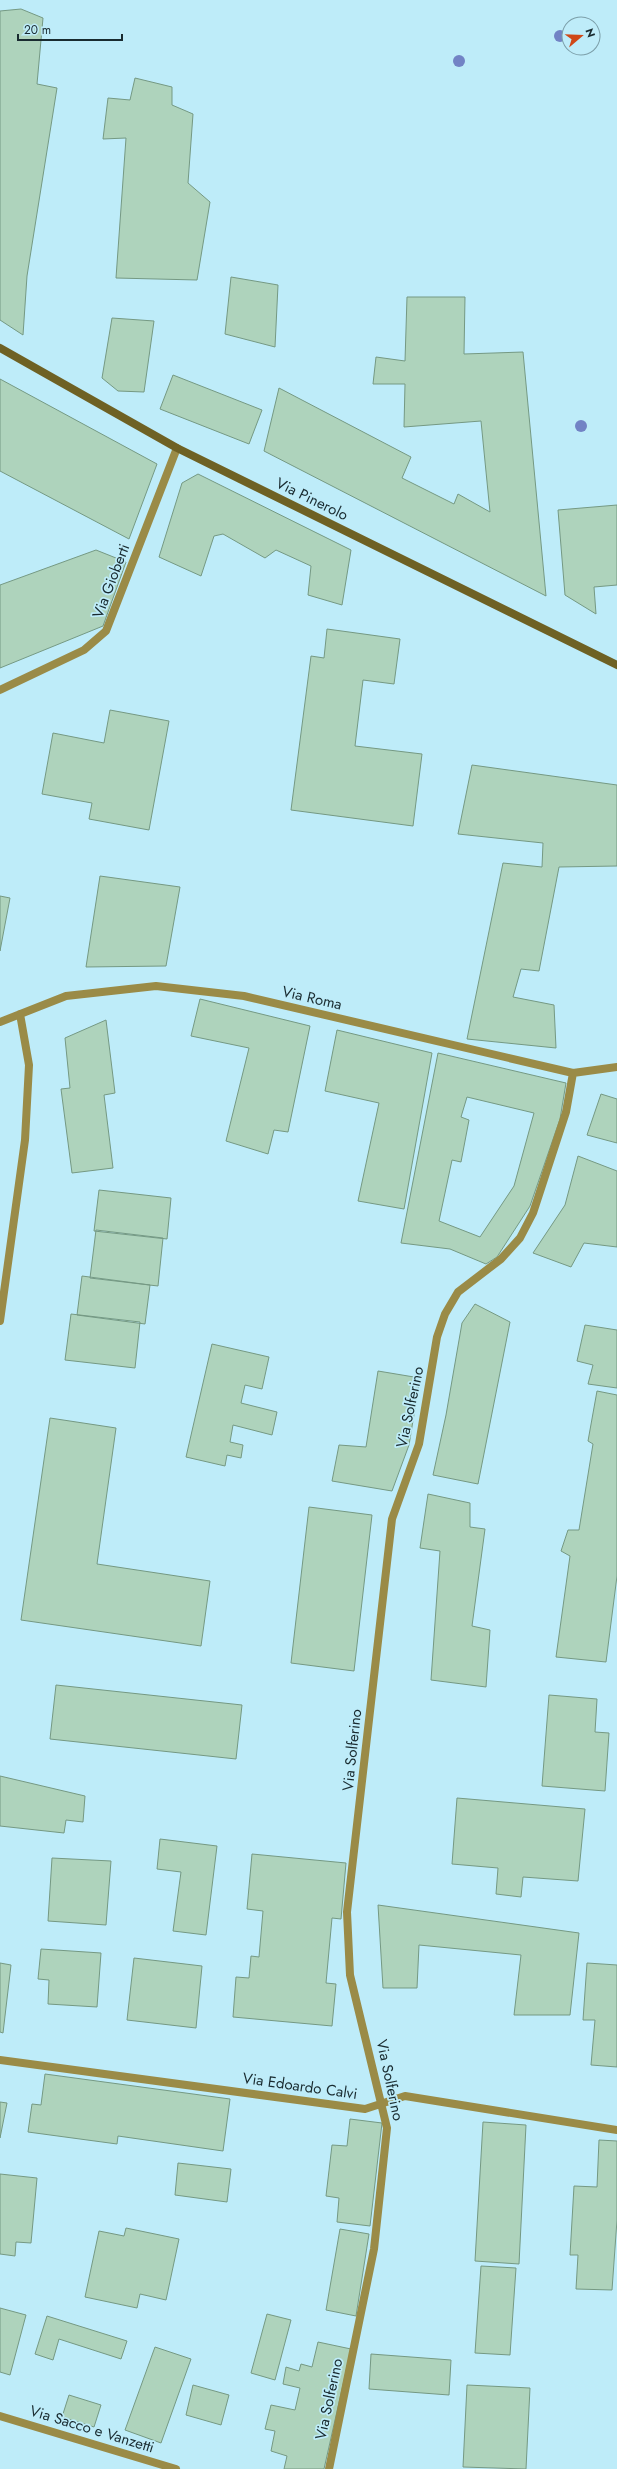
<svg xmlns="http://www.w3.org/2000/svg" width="617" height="2469" viewBox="0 0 617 2469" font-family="Jost,sans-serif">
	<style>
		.building { fill: #aed3bc; stroke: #759983; fill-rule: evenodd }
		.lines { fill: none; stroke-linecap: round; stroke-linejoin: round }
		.minor { stroke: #9a8b47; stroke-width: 8 }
		.secondary { stroke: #6e6124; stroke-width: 8 }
		.tree { fill: #7283c5 }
		.labels { text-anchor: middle; stroke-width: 3.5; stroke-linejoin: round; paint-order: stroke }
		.street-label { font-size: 15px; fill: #192b30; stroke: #beecf9 }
	</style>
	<rect width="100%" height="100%" fill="#beecf9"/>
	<!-- building -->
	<path class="building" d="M21 9 43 18 37 84 57 88 27 276 23 335 0 320V11Z
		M135 78 172 87V105L193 114 188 183 210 202 197 280 116 278 126 138 103 139 108 98 130 100Z
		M231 277 278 285 275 347 225 334Z
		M407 297H465L464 354 523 352 546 596 264 451 279 388 411 457 402 478 454 504 458 494 490 512 481 421 404 427 405 384H373L376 357 405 361Z
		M112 318 154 321 144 392 118 391 102 378Z
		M173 375 262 410 249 444 160 409Z
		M0 379 157 464 129 539 0 471Z
		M198 474 351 550 342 605 308 595 311 566 276 550 265 558 223 534 214 536 201 576 159 557 182 483Z
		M617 505V585L594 587 596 614 565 595 558 510Z
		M96 550 126 562 103 626 0 668V585Z
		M327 629 400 639 394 684 363 680 355 746 422 754 413 826 291 810 311 656 324 658Z
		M110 710 169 721 149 830 89 819 92 803 42 794 53 733 104 743Z
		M472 765 617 785V866L559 867 539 971 521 969 513 997 554 1005 556 1048 467 1039 503 863 542 867 543 843 458 834Z
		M100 876 180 887 166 966 86 967Z
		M0 896 10 898 0 951Z
		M200 999 310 1026 288 1132 274 1130 268 1154 226 1141 249 1048 191 1036Z
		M106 1020 115 1093 104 1095 113 1168 72 1173 61 1089 70 1088 65 1038Z
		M337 1030 432 1053 404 1209 358 1201 379 1103 325 1091Z
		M438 1053 566 1083 560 1119 530 1206 497 1257 486 1264 450 1249 401 1243ZM467 1097 534 1113 514 1186 480 1237 439 1221 452 1160 461 1162 469 1120 461 1117Z
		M601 1094 617 1099V1143L587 1135Z
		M578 1156 617 1171V1247L584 1243 571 1267 533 1253 565 1205Z
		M99 1190 171 1198 167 1239 94 1231Z
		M96 1230 163 1238 158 1286 90 1278Z
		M82 1276 150 1285 145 1324 77 1315Z
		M475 1304 510 1322 478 1484 433 1475 446 1415 462 1323Z
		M71 1314 140 1322 135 1368 65 1360Z
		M585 1325 617 1330V1388L588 1384 593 1365 577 1361Z
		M212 1344 269 1357 262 1389 245 1385 241 1403 277 1412 272 1435 233 1425 230 1442 243 1445 241 1458 227 1455 225 1466 186 1457Z
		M378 1371 420 1378 409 1445 392 1491 332 1481 339 1445 366 1447Z
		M597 1391 617 1395V1576L606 1662 556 1657 570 1556 561 1551 568 1530H579L593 1444 588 1441Z
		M50 1418 116 1428 97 1564 210 1581 201 1646 21 1620Z
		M428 1494 470 1503V1527L485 1529 472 1626 490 1630 486 1687 431 1680 440 1551 420 1548Z
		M309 1507 372 1515 354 1671 291 1663Z
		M56 1685 242 1705 236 1759 50 1739Z
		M549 1695 597 1699 595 1732 609 1733 605 1791 542 1786Z
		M0 1776 85 1796 83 1822 66 1820 64 1833 0 1826Z
		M457 1798 585 1809 578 1881 523 1877 521 1897 496 1894 498 1868 452 1864Z
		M160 1839 217 1846 206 1935 173 1931 181 1872 157 1869Z
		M252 1854 346 1863 341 1919 332 1918 326 1983 336 1984 332 2026 233 2017 236 1977 249 1978 251 1956 259 1957 263 1911 247 1909Z
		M52 1858 111 1861 106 1925 48 1921Z
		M378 1905 579 1933 570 2015H514L521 1955 419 1945 417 1988H383Z
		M41 1949 101 1953 97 2007 48 2004 49 1980 38 1979Z
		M134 1958 202 1966 196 2028 127 2020Z
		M0 1963 11 1965 3 2033 0 2032Z
		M587 1963 617 1965V2067L591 2065 595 2020H583Z
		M45 2074 230 2099 223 2151 118 2136 117 2144 28 2132 32 2104 41 2105Z
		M0 2102 7 2103 0 2138Z
		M350 2119 382 2123 370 2226 337 2222 339 2198 326 2196 332 2145 347 2146Z
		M483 2122 526 2125 519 2264 475 2261Z
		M599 2140 617 2141V2220L612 2290 576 2289 578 2255H570L574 2186 597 2187Z
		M178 2163 231 2169 227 2202 175 2195Z
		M0 2174 37 2178 31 2243 16 2242 15 2256 0 2254Z
		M126 2228 179 2239 166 2300 140 2294 137 2308 85 2297 99 2231 124 2236Z
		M340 2229 369 2234 356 2316 326 2310Z
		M481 2266 516 2268 510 2355 475 2353Z
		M0 2308 26 2315 10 2375 0 2372Z
		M267 2314 291 2320 275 2380 251 2373Z
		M47 2316 127 2341 121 2359 59 2339 53 2360 35 2354Z
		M318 2342 351 2349 324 2469H284L287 2456 271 2451 275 2431 265 2429 271 2405 295 2410 300 2388 283 2384 286 2367 299 2371 301 2364 312 2367Z
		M155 2347 191 2359 161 2443 125 2430Z
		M371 2354 451 2360 449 2395 369 2389Z
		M193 2385 229 2395 221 2425 186 2415Z
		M467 2385 530 2388 526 2469 463 2467Z
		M69 2395 101 2405 94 2427 62 2417Z"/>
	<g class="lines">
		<!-- minor -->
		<path class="minor" d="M0 690 84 650 106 631 177 448
			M0 1022 66 996 156 986 244 996 573 1073 617 1067
			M0 1321 25 1140 29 1065 20 1014
			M0 2060 365 2109 405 2096 617 2130
			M0 2416 176 2469
			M329 2469 374 2249 387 2128 350 1975 347 1912 392 1519 419 1444 437 1337 445 1314 458 1292 501 1259 520 1238 533 1213 566 1112 573 1073"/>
		<!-- secondary -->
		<path class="secondary" d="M0 348 177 448 617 665"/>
	</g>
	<!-- trees -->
	<g class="tree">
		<circle cx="560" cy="36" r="6"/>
		<circle cx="459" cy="61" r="6"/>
		<circle cx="581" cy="426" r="6"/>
	</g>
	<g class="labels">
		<!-- street labels -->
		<g class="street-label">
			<text transform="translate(312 499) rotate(26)" y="5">Via Pinerolo</text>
			<text transform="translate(111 581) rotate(-69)" y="5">Via Gioberti</text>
			<text transform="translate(312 998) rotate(13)" y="5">Via Roma</text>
			<text transform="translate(410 1407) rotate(-78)" y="5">Via Solferino</text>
			<text transform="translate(352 1750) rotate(-84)" y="5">Via Solferino</text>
			<text transform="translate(390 2080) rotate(78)" y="5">Via Solferino</text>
			<text transform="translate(300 2086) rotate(8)" y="5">Via Edoardo Calvi</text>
			<text transform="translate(329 2399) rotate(-78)" y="5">Via Solferino</text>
			<text transform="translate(92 2429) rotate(17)" y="5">Via Sacco e Vanzetti</text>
		</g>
	</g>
	<!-- north arrow -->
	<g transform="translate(581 36) rotate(71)"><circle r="19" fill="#beecf9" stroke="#7c9fa9"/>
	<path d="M0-3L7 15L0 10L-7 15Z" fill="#cf4818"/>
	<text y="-6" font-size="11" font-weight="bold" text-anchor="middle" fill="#192b30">N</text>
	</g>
	<!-- scale -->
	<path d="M18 34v6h104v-6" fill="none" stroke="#192b30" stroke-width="2"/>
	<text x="24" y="34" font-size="12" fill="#192b30" stroke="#beecf9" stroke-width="3" paint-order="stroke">20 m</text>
</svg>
